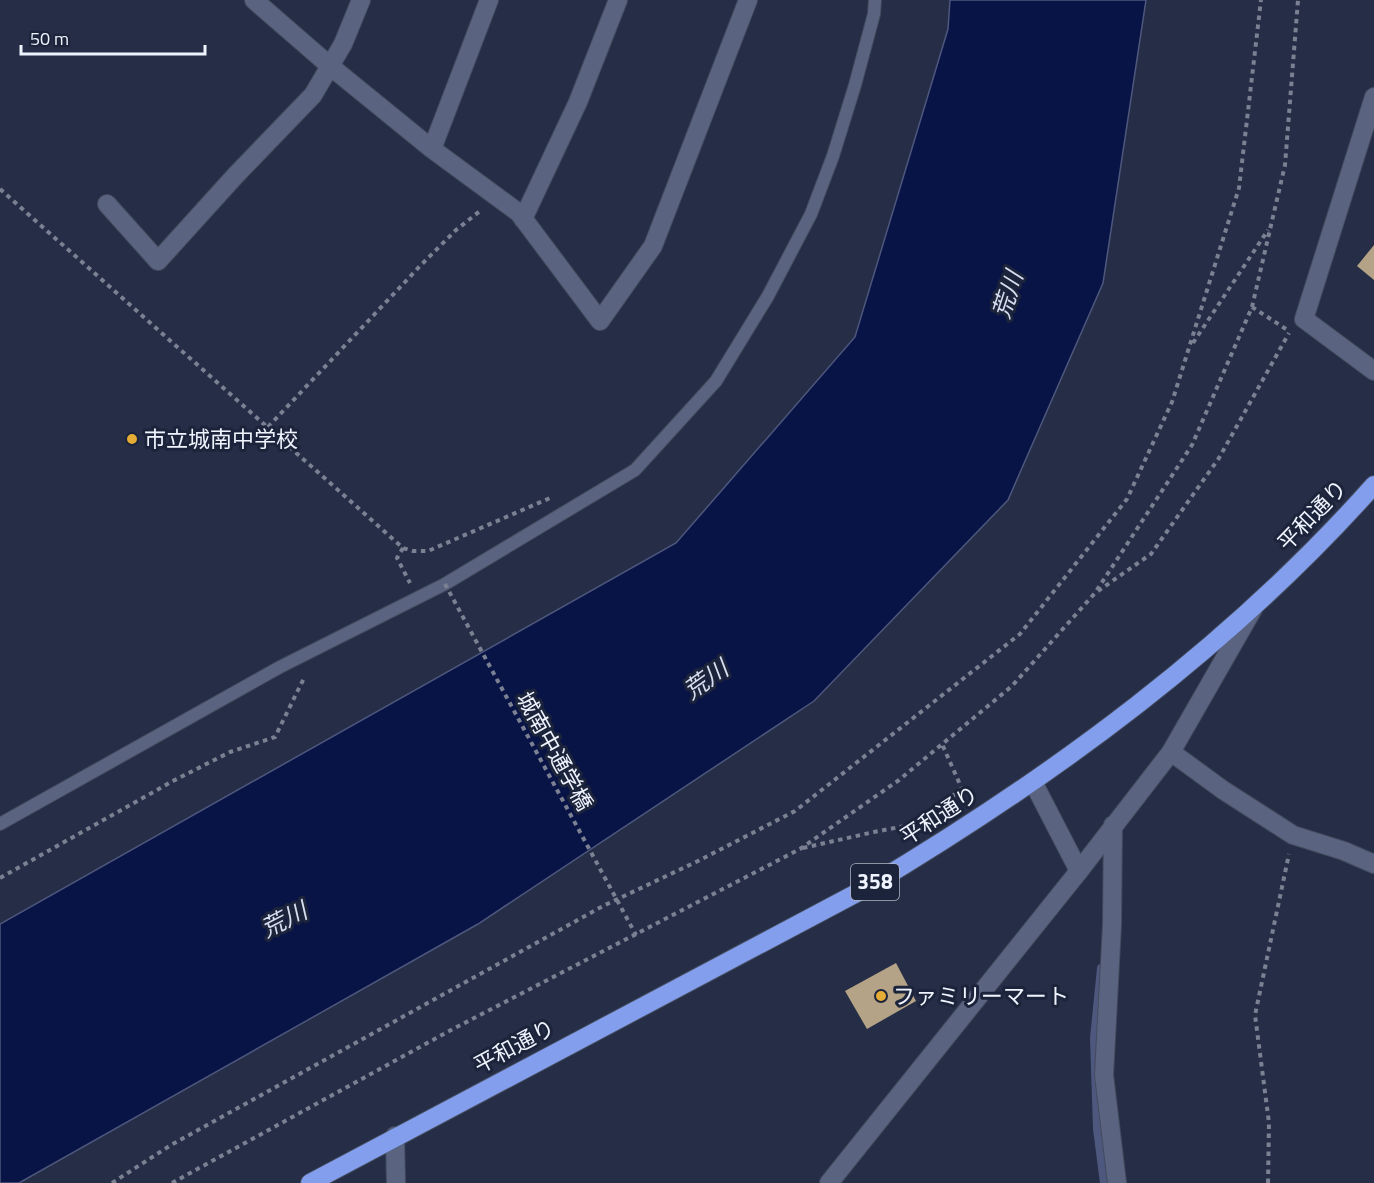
<svg xmlns="http://www.w3.org/2000/svg" width="1374" height="1183" viewBox="0 0 1374 1183" font-family="'Titillium Web','Noto Sans JP',sans-serif">
	<style>
		.water { fill: #091446; stroke: #4e577d; stroke-width: 1.5 }
		.lines { fill: none; stroke-linecap: round; stroke-linejoin: round }
		.stream { stroke: #4e577d; stroke-width: 8 }
		.building { fill: #b4a386 }
		.lane-casing { stroke: #444b5e; stroke-width: 14 }
		.street-casing { stroke: #444b5e; stroke-width: 20 }
		.secondary-casing { stroke: #444b5e; stroke-width: 20 }
		.highway-casing { stroke: #444b5e; stroke-width: 20 }
		.path { stroke: #7b8193; stroke-width: 4; stroke-dasharray: 4.5 4.5; stroke-linecap: butt }
		.lane { stroke: #5a6480; stroke-width: 12 }
		.street { stroke: #5a6480; stroke-width: 18 }
		.secondary { stroke: #5a6480; stroke-width: 18 }
		.highway { stroke: #829eec; stroke-width: 18 }
		.path-bridge { stroke: #7b8193; stroke-width: 4; stroke-dasharray: 4.5 4.5; stroke-linecap: butt }
		.poi-dot { fill: #e6ad36; stroke: #1c243b; stroke-width: 2 }
		.labels { text-anchor: middle; stroke-width: 6; stroke-linejoin: round; paint-order: stroke }
		.shield { fill: #1c243b; stroke: #b0b5c3; stroke-width: 1.5 }
		.shield-label { font-size: 21px; font-weight: bold; fill: #eff3fd }
		.poi-label { font-size: 22px; fill: #eff3fd; stroke: #1c243b; text-anchor: start }
		.street-label { font-size: 22px; fill: #eff3fd; stroke: #1c243b }
		.water-label { font-size: 24px; font-style: italic; fill: #d6ddef; stroke: #1c243b }
	</style>
	<rect width="100%" height="100%" fill="#252e46"/>
	<!-- water -->
	<path class="water" d="M950 0H1146L1103 283 1008 500 814 701 478 924 19 1183H0V924L676 543 855 337 948 29Z"/>
	<g class="lines">
		<!-- stream -->
		<path class="stream" d="M1101 968 1094 1038 1097 1129 1104 1183"/>
	</g>
	<!-- building -->
	<path class="building" d="M1374 245V280L1357 266Z
		M896 963 916 1001 867 1029 845 991Z"/>
	<g class="lines">
		<defs>
			<path id="lane" d="M0 824 280 667 445 584 635 470 716 381 768 296 811 214 833 156 855 85 874 14 875 0"/>
			<path id="street" d="M254 0 330 66 432 149 519 213 600 321 653 246 748 0
				M1374 97 1304 319 1374 371
				M432 149 489 0
				M107 204 158 261 235 176 313 95 343 44 361 0
				M523 219 578 102 618 0
				M1253 609 1171 752 1223 790 1293 835 1344 851 1374 864
				M1033 782 1079 871
				M1113 825 1112 925 1104 1075 1117 1183
				M395 1136 396 1183"/>
			<path id="secondary" d="M829 1183 1079 871 1171 752"/>
			<path id="highway" d="M310 1183 868 887C1054 776 1230 647 1374 485"/>
		</defs>
		<!-- lane casing -->
		<use href="#lane" class="lane-casing"/>
		<!-- street casing -->
		<use href="#street" class="street-casing"/>
		<!-- secondary casing -->
		<use href="#secondary" class="secondary-casing"/>
		<!-- highway casing -->
		<use href="#highway" class="highway-casing"/>
		<!-- path -->
		<path class="path" d="M0 189 403 548 413 551H428L550 498
			M1252 307 1286 329
			M1193 343 1268 230
			M268 427 421 265 456 230 480 211
			M403 548 397 558 410 583
			M1098 591 1151 554 1219 458 1289 333
			M803 848 874 832 915 824 962 789 942 744
			M0 878 173 781 230 752 275 737 305 676
			M112 1183 171 1145 603 906 698 861 795 811 1020 634 1127 499 1172 402 1239 188 1261 0
			M172 1183 451 1030 800 849 899 780 1012 686 1095 593 1192 445 1252 307 1285 165 1298 0
			M1268 1183 1269 1123 1255 1015 1289 854"/>
		<!-- lane -->
		<use href="#lane" class="lane"/>
		<!-- street -->
		<use href="#street" class="street"/>
		<!-- secondary -->
		<use href="#secondary" class="secondary"/>
		<!-- highway -->
		<use href="#highway" class="highway"/>
		<!-- path-bridge -->
		<path class="path-bridge" d="M445 584 636 935"/>
	</g>
	<!-- markers -->
	<g class="poi-dot">
		<circle cx="132" cy="439" r="6"/>
		<circle cx="881" cy="996" r="6"/>
	</g>
	<g class="labels">
		<!-- shield labels -->
		<rect class="shield" x="851" y="864" width="48" height="36" rx="4.5"/>
		<g class="shield-label">
			<text x="875" y="889">358</text>
		</g>
		<!-- poi labels -->
		<g class="poi-label">
			<text x="144" y="447">市立城南中学校</text>
			<text x="893" y="1004">ファミリーマート</text>
		</g>
		<!-- street labels -->
		<g class="street-label">
			<text transform="translate(1312 515) rotate(-46)" y="8">平和通り</text>
			<text transform="translate(555 751) rotate(61)" y="8">城南中通学橋</text>
			<text transform="translate(939 815) rotate(-33)" y="8">平和通り</text>
			<text transform="translate(514 1046) rotate(-28)" y="8">平和通り</text>
		</g>
		<!-- water labels -->
		<g class="water-label">
			<text transform="translate(1008 295) rotate(-72)" y="8">荒川</text>
			<text transform="translate(706 680) rotate(-35)" y="8">荒川</text>
			<text transform="translate(284 920) rotate(-27)" y="8">荒川</text>
		</g>
	</g>
	<!-- scale -->
	<path d="M21 45v9h184v-9" fill="none" stroke="#eff3fd" stroke-width="3"/>
	<text x="30" y="45" font-size="18" fill="#eff3fd" stroke="#1c243b" stroke-width="4.5" paint-order="stroke">50 m</text>
</svg>
